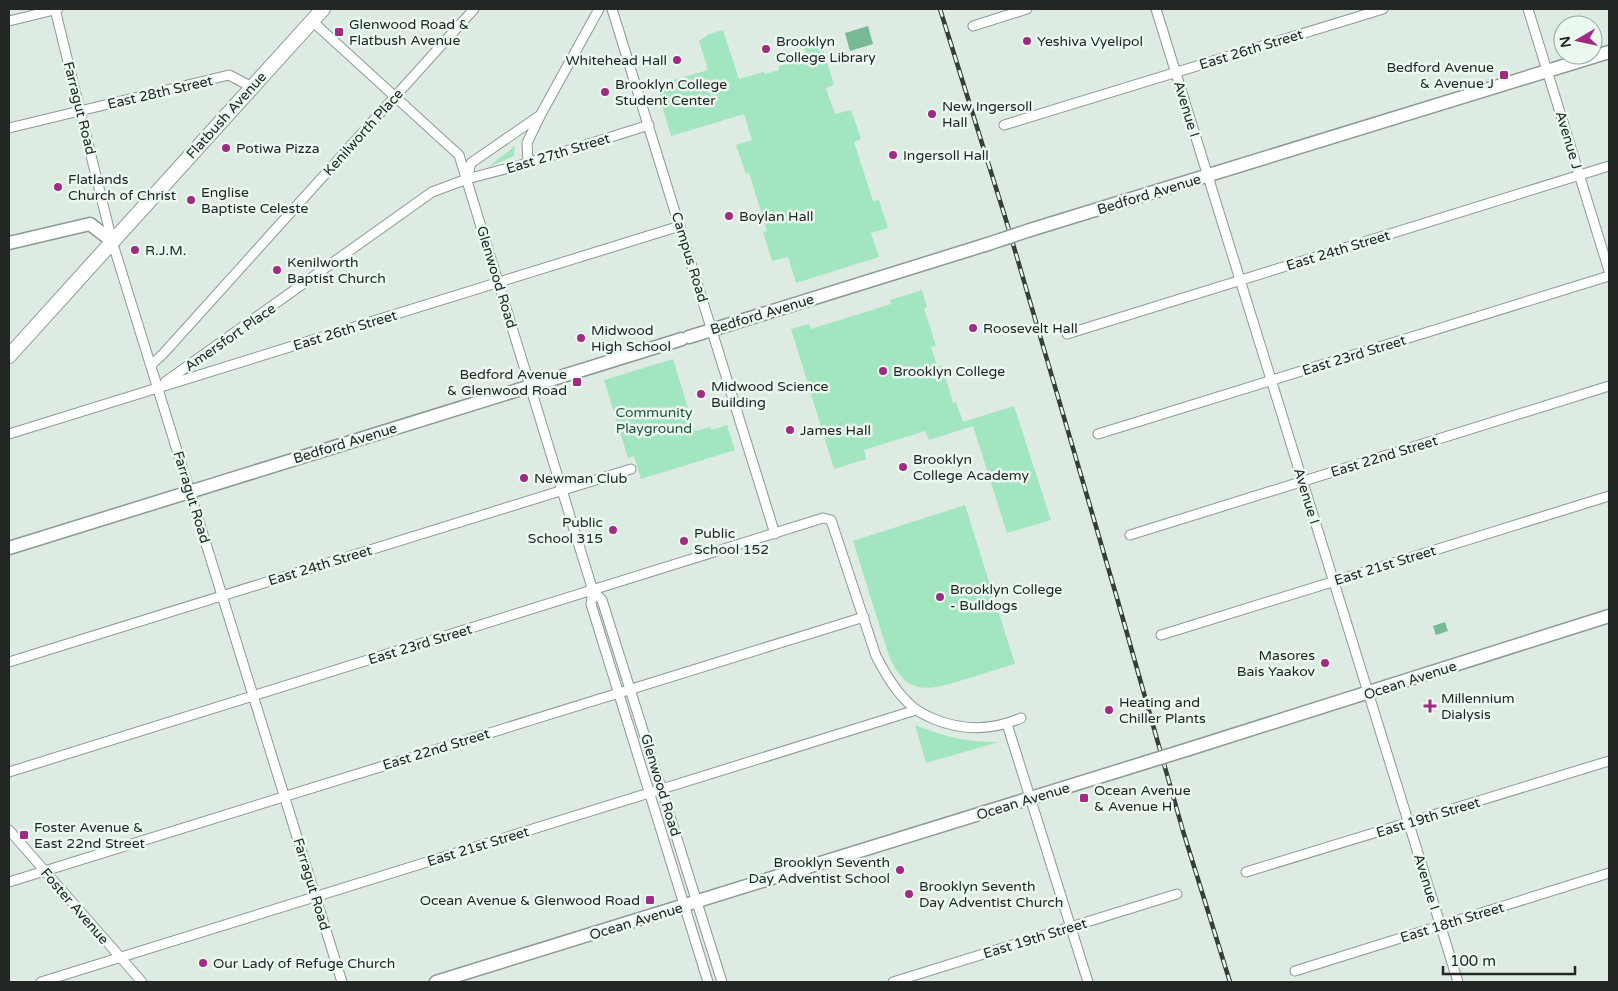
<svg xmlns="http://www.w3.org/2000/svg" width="1618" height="991" viewBox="0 0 1618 991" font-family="'Varela Round',sans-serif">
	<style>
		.green { fill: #a2e5c1 }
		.water { fill: #77b997 }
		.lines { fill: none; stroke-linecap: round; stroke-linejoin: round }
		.minor-casing { stroke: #8d9a93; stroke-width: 11 }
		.secondary-casing { stroke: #8d9a93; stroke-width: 15 }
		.primary-casing { stroke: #8d9a93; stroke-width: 16 }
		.minor { stroke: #fff; stroke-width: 9 }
		.secondary { stroke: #fff; stroke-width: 12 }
		.primary { stroke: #fff; stroke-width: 14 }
		.rail-casing { stroke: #373d39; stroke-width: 4.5 }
		.rail { stroke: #eaf8f0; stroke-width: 2.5; stroke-dasharray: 8; stroke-linecap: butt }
		.secondary-bridge-casing { stroke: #8d9a93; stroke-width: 15; stroke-linecap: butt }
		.secondary-bridge { stroke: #fff; stroke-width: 12 }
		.poi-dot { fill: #a12a82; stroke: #eaf8f0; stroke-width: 2 }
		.labels { text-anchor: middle; stroke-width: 5; stroke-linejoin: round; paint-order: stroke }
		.poi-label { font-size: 14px; fill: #222724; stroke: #eaf8f0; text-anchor: start }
		.street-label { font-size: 14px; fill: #222724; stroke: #eaf8f0 }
		.park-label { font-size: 14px; fill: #1e523a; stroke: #eaf8f0 }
	</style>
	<rect width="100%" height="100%" fill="#ddebe3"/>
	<!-- green -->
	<path class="green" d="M723 30 739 79 764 72 765 74 779 70V66L808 58 800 38 806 40 819 36 834 85 826 88 835 114 851 110 861 139 854 142 873 201 879 200 888 228 871 233 879 257 796 283 788 257 772 261 763 232 767 231 749 173 746 174 736 145 752 140 744 114 671 136 656 85 708 70 699 41 709 34Z
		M515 146 514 156 488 167Z
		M922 290 927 307 924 308 936 346 931 347 937 366 942 365 953 403 956 402 963 422 1014 406 1051 520 1007 533 973 426 929 440 925 431 864 450 866 459 834 469 791 329 809 324 811 329 891 304 890 300Z
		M673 359 695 431 710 427 711 430 727 425 735 450 641 479 634 456 628 458 604 380Z
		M965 505 1015 664C998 669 982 674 966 679 930 690 907 698 889 656L853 541Z
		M915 725C943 736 968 743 999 742L926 763Z"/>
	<!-- water -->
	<path class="water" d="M868 26 873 44 850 51 845 33Z
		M1445 622 1448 631 1436 635 1433 626Z"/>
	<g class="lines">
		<defs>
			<path id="minor" d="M55 9 112 241 342 982
				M612 9 775 534
				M1156 9 1458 982
				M1528 9 1609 271
				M9 21 58 9
				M312 21 459 155 593 591 591 604 708 982
				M973 26 1027 9
				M1004 125 1383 9
				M9 128 229 75 252 87
				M528 163 527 143 541 114 599 9
				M467 179 471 163 539 116
				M1067 334 1609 166
				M151 365 163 354 474 9
				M165 382 432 192 467 179 528 163 649 125
				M9 434 680 226
				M1098 434 1609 276
				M1130 535 1609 386
				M593 591 602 600 722 982
				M1161 635 1609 496
				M9 662 631 469
				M1007 724 1088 982
				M9 772 823 518 831 520 876 656C886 675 897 694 914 708 920 713 927 716 934 719 963 731 993 730 1021 718
				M9 830 142 982
				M1246 872 1609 761
				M9 882 864 617
				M1295 971 1609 873
				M41 982 916 710
				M893 982 1177 894"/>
			<path id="secondary" d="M1030 230 1609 52
				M9 243 90 224 112 241
				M689 337 988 244
				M9 548 682 339
				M1189 749 1609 616
				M436 982 1147 762"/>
			<path id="primary" d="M9 356 323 9"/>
		</defs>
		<!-- minor casing -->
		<use href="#minor" class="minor-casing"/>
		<!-- secondary casing -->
		<use href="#secondary" class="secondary-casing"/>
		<!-- primary casing -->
		<use href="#primary" class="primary-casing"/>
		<!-- minor -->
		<use href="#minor" class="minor"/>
		<!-- secondary -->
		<use href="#secondary" class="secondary"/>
		<!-- primary -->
		<use href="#primary" class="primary"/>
		<defs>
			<path id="rail" d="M940 9 1006 220 1117 598 1183 831 1230 982"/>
		</defs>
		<!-- rail casing -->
		<use href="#rail" class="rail-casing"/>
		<!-- rail -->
		<use href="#rail" class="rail"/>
		<defs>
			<path id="secondary-bridge" d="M988 244 1030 230
				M1147 762 1189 749"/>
		</defs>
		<!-- secondary-bridge casing -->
		<use href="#secondary-bridge" class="secondary-bridge-casing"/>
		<!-- secondary-bridge -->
		<use href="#secondary-bridge" class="secondary-bridge"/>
	</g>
	<!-- markers -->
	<g class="poi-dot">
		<rect x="334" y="27" width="10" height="10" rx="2.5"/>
		<circle cx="1027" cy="41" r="5"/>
		<circle cx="766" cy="49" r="5"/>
		<circle cx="677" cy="60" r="5"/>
		<rect x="1499" y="70" width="10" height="10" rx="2.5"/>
		<circle cx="605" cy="92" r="5"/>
		<circle cx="932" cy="114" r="5"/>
		<circle cx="226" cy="148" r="5"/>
		<circle cx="893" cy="155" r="5"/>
		<circle cx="58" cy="187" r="5"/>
		<circle cx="191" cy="200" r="5"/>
		<circle cx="729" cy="216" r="5"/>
		<circle cx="135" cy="250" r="5"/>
		<circle cx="277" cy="270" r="5"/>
		<circle cx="973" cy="328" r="5"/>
		<circle cx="581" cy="338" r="5"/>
		<circle cx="883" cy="371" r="5"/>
		<rect x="572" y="377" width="10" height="10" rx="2.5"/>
		<circle cx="701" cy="394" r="5"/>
		<circle cx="790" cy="430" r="5"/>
		<circle cx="903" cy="467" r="5"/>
		<circle cx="524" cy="478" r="5"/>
		<circle cx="613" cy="530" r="5"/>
		<circle cx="684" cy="541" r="5"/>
		<circle cx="940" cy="597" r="5"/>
		<circle cx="1325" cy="663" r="5"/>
		<path d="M1427.5 698.5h5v5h5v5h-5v5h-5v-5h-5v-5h5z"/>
		<circle cx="1109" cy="710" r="5"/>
		<rect x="1079" y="793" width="10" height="10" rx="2.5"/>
		<rect x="19" y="830" width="10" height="10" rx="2.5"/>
		<circle cx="900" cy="870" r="5"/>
		<circle cx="909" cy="894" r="5"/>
		<rect x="645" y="895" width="10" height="10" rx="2.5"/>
		<circle cx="203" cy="963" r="5"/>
	</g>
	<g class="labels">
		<!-- poi labels -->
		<g class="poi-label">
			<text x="349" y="29">Glenwood Road &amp;<tspan x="349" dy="16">Flatbush Avenue</tspan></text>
			<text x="776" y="46">Brooklyn<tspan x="776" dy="16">College Library</tspan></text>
			<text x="1037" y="46">Yeshiva Vyelipol</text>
			<text x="667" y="65" text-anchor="end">Whitehead Hall</text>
			<text x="1494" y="72" text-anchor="end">Bedford Avenue<tspan x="1494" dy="16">&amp; Avenue J</tspan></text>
			<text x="615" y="89">Brooklyn College<tspan x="615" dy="16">Student Center</tspan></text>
			<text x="942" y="111">New Ingersoll<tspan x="942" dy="16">Hall</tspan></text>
			<text x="236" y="153">Potiwa Pizza</text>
			<text x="903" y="160">Ingersoll Hall</text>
			<text x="68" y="184">Flatlands<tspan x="68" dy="16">Church of Christ</tspan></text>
			<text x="201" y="197">Englise<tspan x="201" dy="16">Baptiste Celeste</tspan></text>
			<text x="739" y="221">Boylan Hall</text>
			<text x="145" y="255">R.J.M.</text>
			<text x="287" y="267">Kenilworth<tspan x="287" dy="16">Baptist Church</tspan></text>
			<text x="983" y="333">Roosevelt Hall</text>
			<text x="591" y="335">Midwood<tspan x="591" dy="16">High School</tspan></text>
			<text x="893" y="376">Brooklyn College</text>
			<text x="567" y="379" text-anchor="end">Bedford Avenue<tspan x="567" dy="16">&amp; Glenwood Road</tspan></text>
			<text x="711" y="391">Midwood Science<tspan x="711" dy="16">Building</tspan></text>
			<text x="800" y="435">James Hall</text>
			<text x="913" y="464">Brooklyn<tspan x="913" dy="16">College Academy</tspan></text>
			<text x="534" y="483">Newman Club</text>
			<text x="603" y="527" text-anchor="end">Public<tspan x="603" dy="16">School 315</tspan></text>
			<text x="694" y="538">Public<tspan x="694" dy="16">School 152</tspan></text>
			<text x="950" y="594">Brooklyn College<tspan x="950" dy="16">- Bulldogs</tspan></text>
			<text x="1315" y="660" text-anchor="end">Masores<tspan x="1315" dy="16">Bais Yaakov</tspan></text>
			<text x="1441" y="703">Millennium<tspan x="1441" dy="16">Dialysis</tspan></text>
			<text x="1119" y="707">Heating and<tspan x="1119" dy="16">Chiller Plants</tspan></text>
			<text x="1094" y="795">Ocean Avenue<tspan x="1094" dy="16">&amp; Avenue H</tspan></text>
			<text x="34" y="832">Foster Avenue &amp;<tspan x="34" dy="16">East 22nd Street</tspan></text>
			<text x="890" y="867" text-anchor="end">Brooklyn Seventh<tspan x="890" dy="16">Day Adventist School</tspan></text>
			<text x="919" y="891">Brooklyn Seventh<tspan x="919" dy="16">Day Adventist Church</tspan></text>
			<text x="640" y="905" text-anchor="end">Ocean Avenue &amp; Glenwood Road</text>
			<text x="213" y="968">Our Lady of Refuge Church</text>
		</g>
		<!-- street labels -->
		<g class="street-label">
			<text transform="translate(1251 49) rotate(-17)" y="5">East 26th Street</text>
			<text transform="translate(160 92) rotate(-13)" y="5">East 28th Street</text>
			<text transform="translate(80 108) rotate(76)" y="5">Farragut Road</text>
			<text transform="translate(1187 109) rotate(73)" y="5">Avenue I</text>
			<text transform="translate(226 115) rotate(-48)" y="5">Flatbush Avenue</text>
			<text transform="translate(363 132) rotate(-48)" y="5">Kenilworth Place</text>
			<text transform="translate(1569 140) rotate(73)" y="5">Avenue J</text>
			<text transform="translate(558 153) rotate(-17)" y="5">East 27th Street</text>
			<text transform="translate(1149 194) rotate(-17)" y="5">Bedford Avenue</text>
			<text transform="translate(1338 250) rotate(-17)" y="5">East 24th Street</text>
			<text transform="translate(690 257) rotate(73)" y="5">Campus Road</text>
			<text transform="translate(497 277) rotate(73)" y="5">Glenwood Road</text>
			<text transform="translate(762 314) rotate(-17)" y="5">Bedford Avenue</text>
			<text transform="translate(345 330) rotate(-17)" y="5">East 26th Street</text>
			<text transform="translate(230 337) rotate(-35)" y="5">Amersfort Place</text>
			<text transform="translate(1354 355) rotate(-17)" y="5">East 23rd Street</text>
			<text transform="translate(345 443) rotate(-17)" y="5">Bedford Avenue</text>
			<text transform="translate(1384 456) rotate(-17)" y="5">East 22nd Street</text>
			<text transform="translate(1307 496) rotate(73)" y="5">Avenue I</text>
			<text transform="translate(192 497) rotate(73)" y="5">Farragut Road</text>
			<text transform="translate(320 565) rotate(-17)" y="5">East 24th Street</text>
			<text transform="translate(1385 565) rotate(-17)" y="5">East 21st Street</text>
			<text transform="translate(420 644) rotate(-17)" y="5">East 23rd Street</text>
			<text transform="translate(1410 680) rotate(-18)" y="5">Ocean Avenue</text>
			<text transform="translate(436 749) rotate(-17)" y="5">East 22nd Street</text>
			<text transform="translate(661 785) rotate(73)" y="5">Glenwood Road</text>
			<text transform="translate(1023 801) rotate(-17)" y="5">Ocean Avenue</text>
			<text transform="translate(1428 817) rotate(-17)" y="5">East 19th Street</text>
			<text transform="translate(478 846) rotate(-17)" y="5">East 21st Street</text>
			<text transform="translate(1427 882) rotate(73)" y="5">Avenue I</text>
			<text transform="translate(312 884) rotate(73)" y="5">Farragut Road</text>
			<text transform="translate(75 906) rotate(49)" y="5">Foster Avenue</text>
			<text transform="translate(636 921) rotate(-17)" y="5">Ocean Avenue</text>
			<text transform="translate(1452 922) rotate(-17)" y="5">East 18th Street</text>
			<text transform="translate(1035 938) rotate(-17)" y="5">East 19th Street</text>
		</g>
		<!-- park labels -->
		<g class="park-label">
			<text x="654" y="417">Community<tspan x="654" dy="16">Playground</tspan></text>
		</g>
	</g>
	<!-- border -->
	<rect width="1618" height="991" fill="none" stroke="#222724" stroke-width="20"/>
	<!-- north arrow -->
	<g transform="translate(1578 40) rotate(261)"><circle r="24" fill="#eaf8f0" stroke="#9aa49e"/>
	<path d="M0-4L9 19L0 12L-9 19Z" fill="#a12a82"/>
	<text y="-8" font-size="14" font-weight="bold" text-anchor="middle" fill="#222724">N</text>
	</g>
	<!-- scale -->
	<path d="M1443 966v8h132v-8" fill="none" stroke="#222724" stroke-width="2.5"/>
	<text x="1450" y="966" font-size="15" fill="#222724" stroke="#eaf8f0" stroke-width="4" paint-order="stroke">100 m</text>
</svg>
